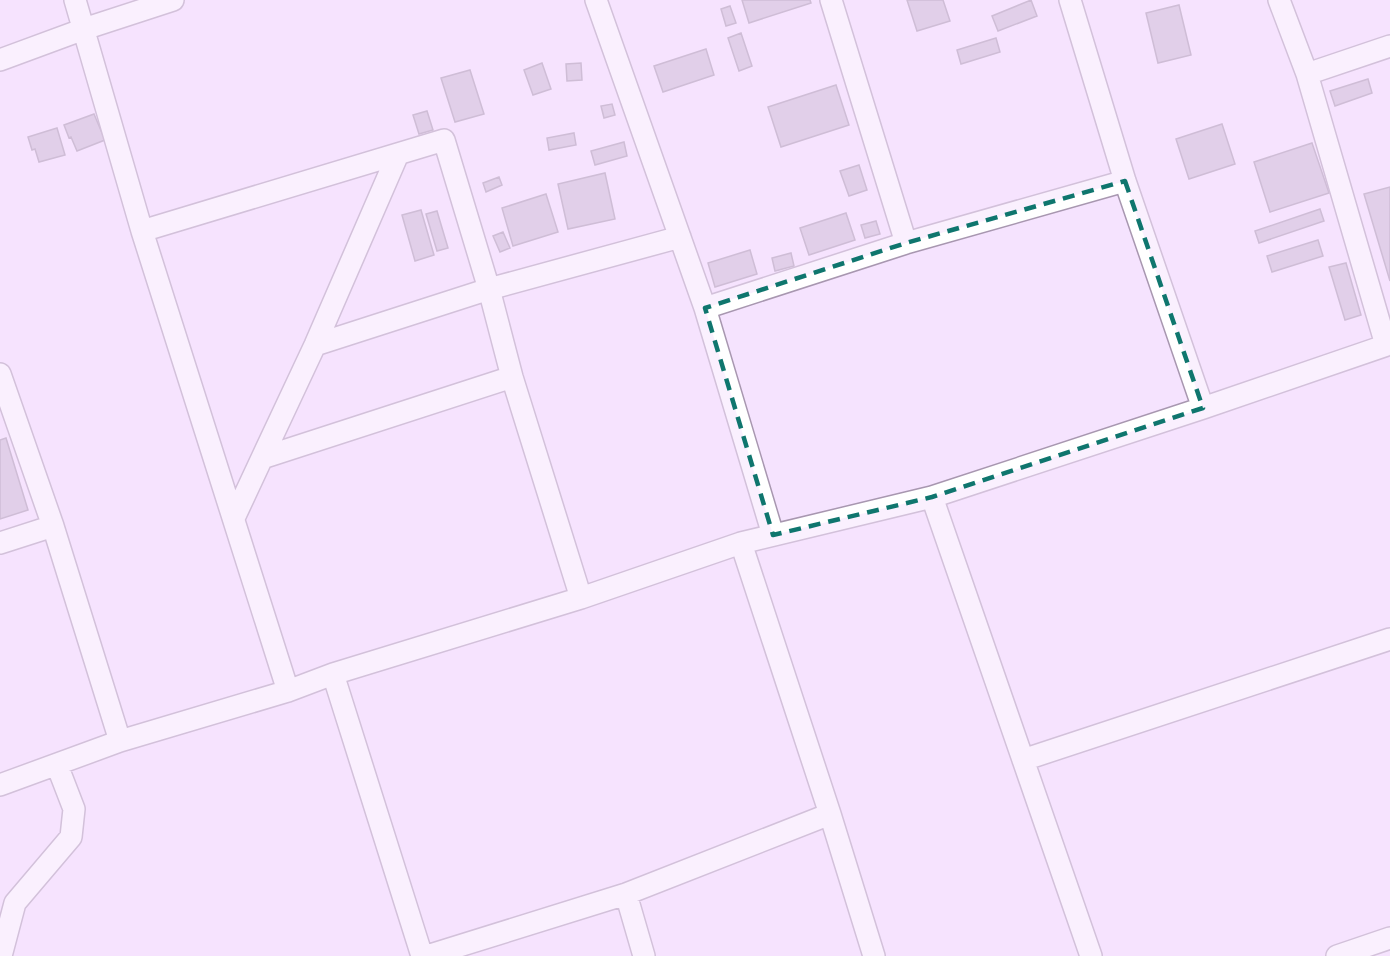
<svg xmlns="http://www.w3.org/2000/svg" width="1390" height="956" viewBox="0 0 1390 956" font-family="'PT Sans Narrow',sans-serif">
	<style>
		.building { fill: #c8b6d0; stroke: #9f8ea7; stroke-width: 1.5 }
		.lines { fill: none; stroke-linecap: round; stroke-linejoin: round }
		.street-casing { stroke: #a897b0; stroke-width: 24 }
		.street { stroke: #fff; stroke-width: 21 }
		.marked { fill: none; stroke: #0f766e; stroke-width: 4.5; stroke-dasharray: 12 8; stroke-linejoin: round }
	</style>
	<rect width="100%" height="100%" fill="#f5e3fe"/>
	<!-- building -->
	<path class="building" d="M742 0H810L811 3 749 23Z
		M907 0H943L950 21 917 31Z
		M1031 0 1037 16 998 31 992 16Z
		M1179 5 1191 55 1158 63 1146 13Z
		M730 6 736 23 726 26 721 9Z
		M741 33 752 66 739 71 728 38Z
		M996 38 1000 52 961 64 957 50Z
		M706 49 714 75 663 92 654 66Z
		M542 63 551 89 533 95 524 70Z
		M581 63 582 80 567 81 566 64Z
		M470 70 484 114 455 122 441 78Z
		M1368 79 1372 93 1335 106 1330 91Z
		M836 85 849 125 781 147 768 107Z
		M612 104 615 115 604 118 601 106Z
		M427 111 433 130 419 134 413 115Z
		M94 114 105 140 77 151 71 137 69 138 64 125Z
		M1222 124 1235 164 1189 179 1176 139Z
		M57 128 65 155 39 162 35 149 32 150 28 137Z
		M574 133 576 145 549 150 547 138Z
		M624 142 627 156 595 165 591 151Z
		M1312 143 1329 193 1270 212 1254 162Z
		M859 165 867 190 849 196 840 171Z
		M605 173 615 219 568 229 558 184Z
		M499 177 502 185 486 192 483 183Z
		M1390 187V281L1364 194Z
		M546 194 558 232 513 246 502 208Z
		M1320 209 1324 221 1259 243 1255 231Z
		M421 210 434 255 415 261 402 215Z
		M437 211 448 248 437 251 426 214Z
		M846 213 855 240 809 255 800 228Z
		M876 221 880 234 865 238 861 225Z
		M503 232 510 248 500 252 493 236Z
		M1318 240 1323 256 1272 272 1267 256Z
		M750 250 757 274 715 287 708 263Z
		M791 253 794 266 775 271 772 258Z
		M1346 263 1361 315 1345 320 1329 267Z
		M6 438 28 510 0 519V440Z"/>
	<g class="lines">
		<defs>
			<path id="street" d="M75 0 142 231 288 691
				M596 0 705 308 773 535
				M831 0 906 243
				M1070 0 1125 181 1203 408
				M1279 0 1307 74 1386 345
				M0 60 84 29 173 0
				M1307 74 1390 46
				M142 231 444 140 489 289 512 377 581 598
				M705 308 906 243 1125 181
				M315 345 489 289 680 237
				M0 374 53 526 120 741
				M262 458 315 345 398 154
				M932 497 1091 956
				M234 518 262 458 512 377
				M0 543 53 526
				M741 543 830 814 874 956
				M333 674 422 956
				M1023 760 1390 639
				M0 785 120 741 288 691 333 674 581 598 741 543 932 497 1203 408 1390 344
				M626 894 644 956
				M1 956 15 903 71 837 74 809 57 765
				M427 956 626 894 830 814
				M1337 956 1390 938"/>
		</defs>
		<!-- street casing -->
		<use href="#street" class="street-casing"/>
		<!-- street -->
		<use href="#street" class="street"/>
	</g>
	<!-- marked area -->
	<path d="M0 0H1390V956H0ZM1125 181 1203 408 932 497 773 535 705 308 906 243Z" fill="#f5e3fe" fill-opacity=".55" fill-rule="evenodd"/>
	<path class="marked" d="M1125 181 1203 408 932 497 773 535 705 308 906 243Z"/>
</svg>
